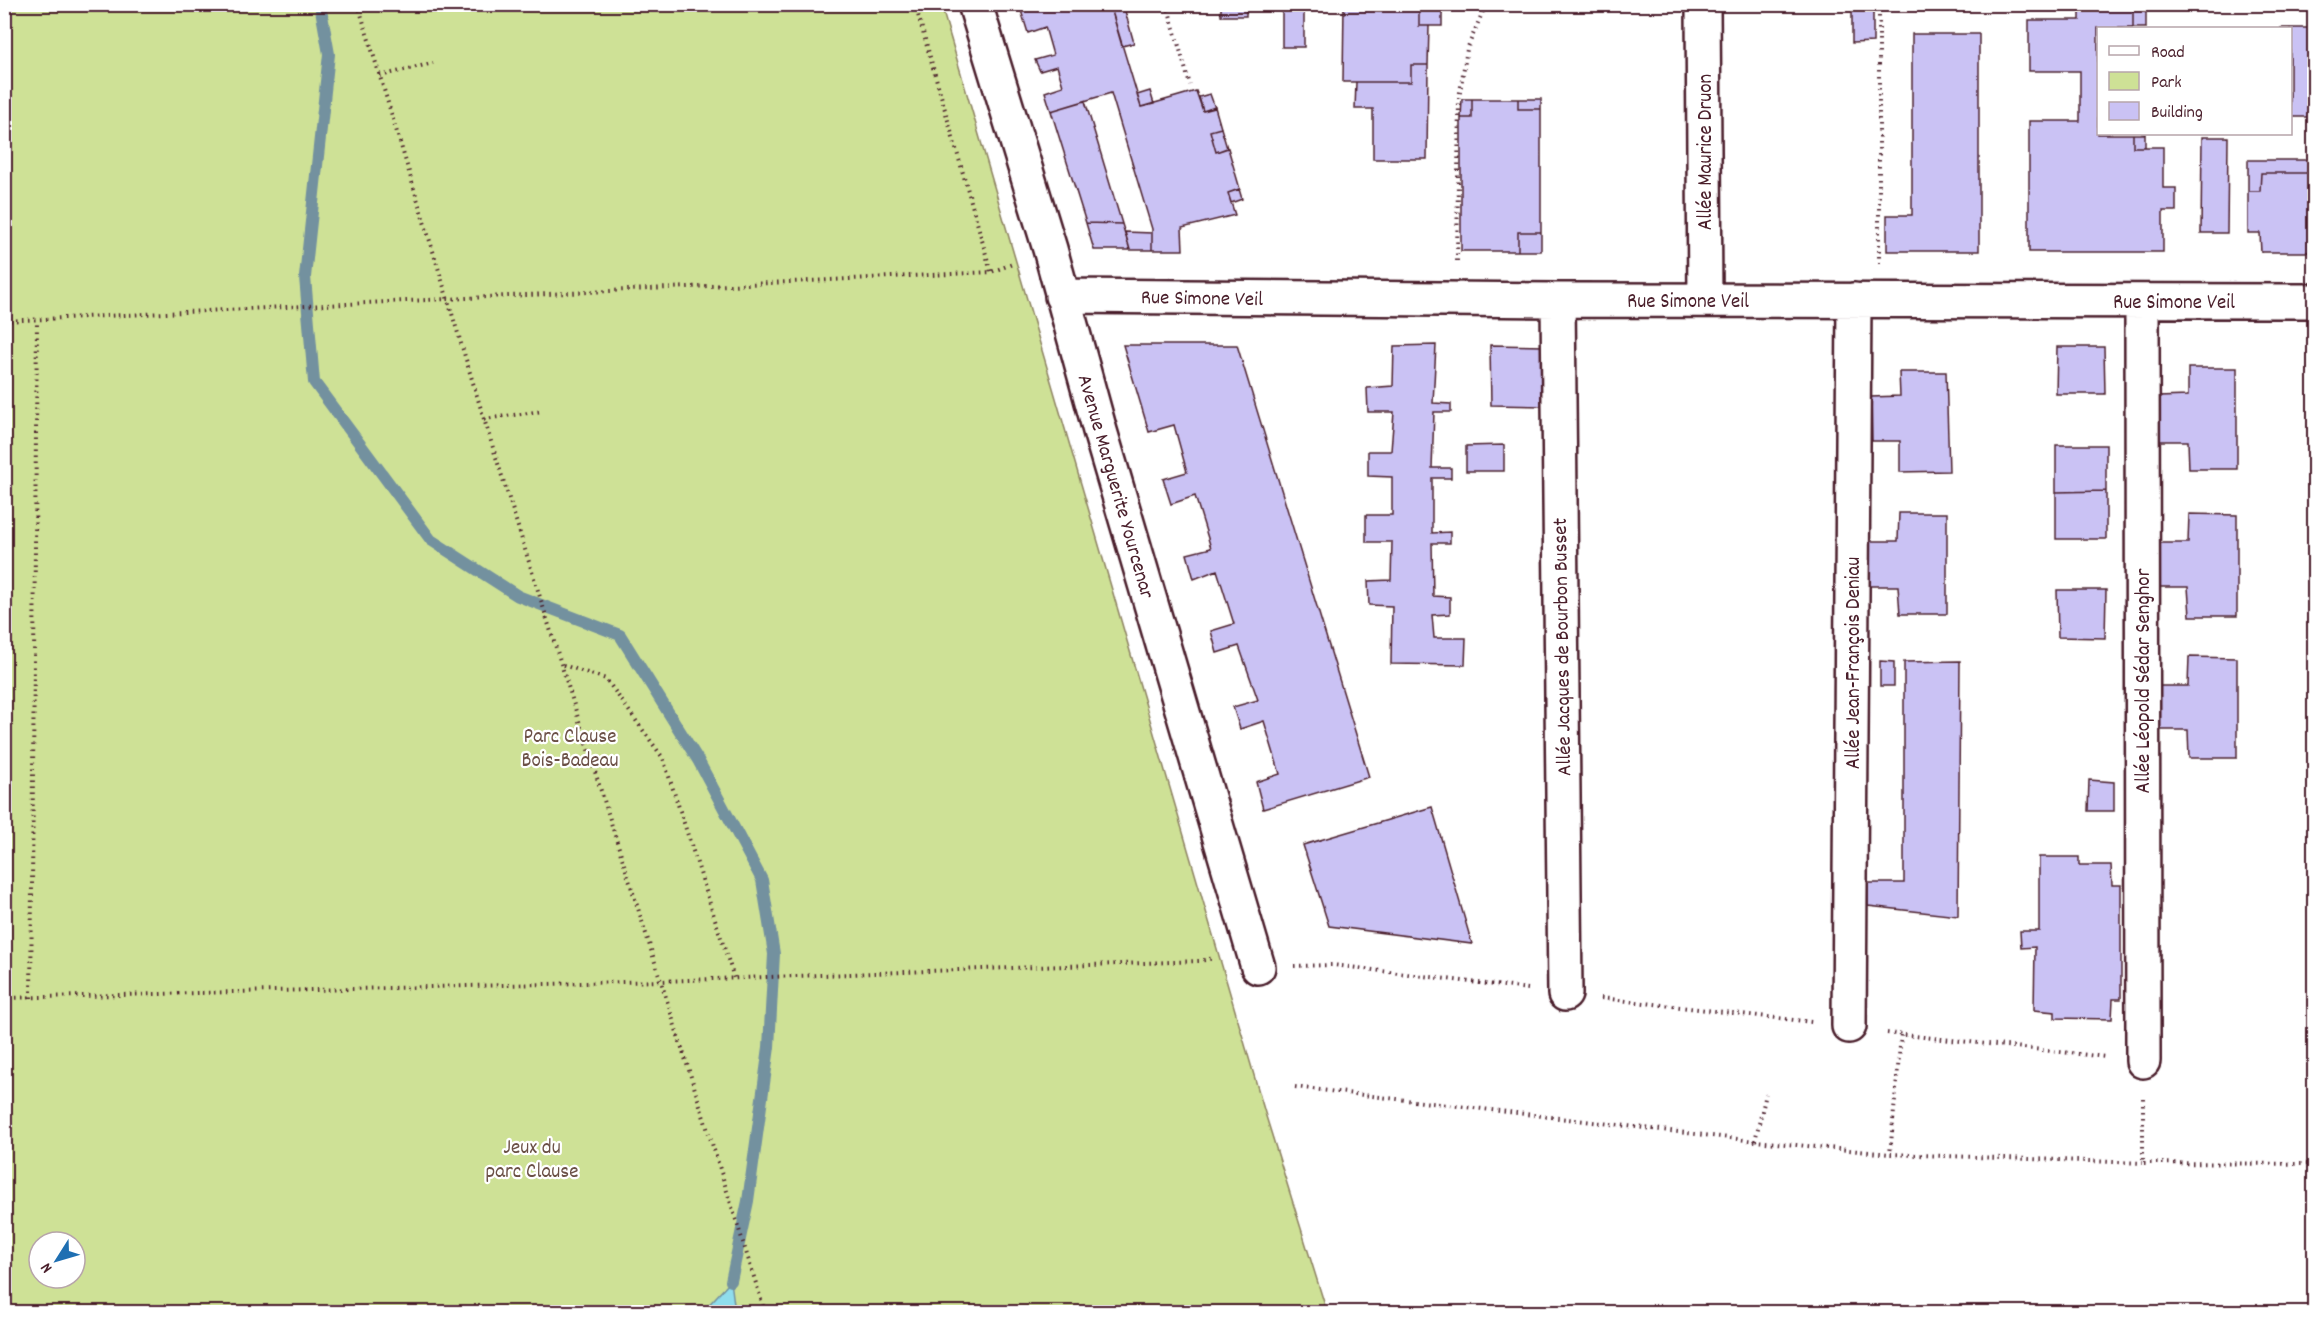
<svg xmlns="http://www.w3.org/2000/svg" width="2319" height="1317" viewBox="0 0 2319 1317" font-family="Dekko,sans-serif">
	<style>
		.green { fill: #cee196; stroke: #8c8060; stroke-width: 1.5; fill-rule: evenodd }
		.water { fill: #8fdded; stroke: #73919f; stroke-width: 1.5 }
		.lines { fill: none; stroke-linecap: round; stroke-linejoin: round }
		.stream { stroke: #73919f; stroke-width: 12 }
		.building { fill: #cac2f4; stroke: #4a1f2b; stroke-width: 1.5 }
		.minor-casing { stroke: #4a1f2b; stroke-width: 38 }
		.path { stroke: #4a1f2b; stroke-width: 4; stroke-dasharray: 1.5 4.5; stroke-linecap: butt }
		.minor { stroke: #fff; stroke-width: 33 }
		.labels { text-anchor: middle; stroke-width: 4.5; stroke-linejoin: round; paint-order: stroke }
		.street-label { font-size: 21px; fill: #4a1f2b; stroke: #fff }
		.park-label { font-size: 21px; fill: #6b5046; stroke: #fff }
	</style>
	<rect width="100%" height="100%" fill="#fff"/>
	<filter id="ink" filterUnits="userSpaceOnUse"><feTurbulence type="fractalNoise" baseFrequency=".0167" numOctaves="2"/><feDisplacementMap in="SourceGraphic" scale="12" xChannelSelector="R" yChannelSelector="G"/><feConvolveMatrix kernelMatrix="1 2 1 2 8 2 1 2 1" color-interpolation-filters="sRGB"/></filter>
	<g filter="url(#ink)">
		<!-- green -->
		<path class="green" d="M5 5H941L1265 1113 1327 1312H5ZM39 1242H75V1278H39Z"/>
		<!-- water -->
		<path class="water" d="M731 1281 735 1312H702Z"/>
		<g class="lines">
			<!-- stream -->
			<path class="stream" d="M320 4 329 54 305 277 314 382 431 540 518 596 620 635 698 760 762 880 774 954 769 1047 748 1201 731 1281"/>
		</g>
		<!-- building -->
		<path class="building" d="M1019 4H1121L1111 8 1141 107 1196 91 1203 111 1215 107 1221 128 1210 131 1216 152 1228 148 1240 189 1228 193 1235 215 1182 228 1183 250H1152V229L1111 93 1051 111 1045 92 1063 86 1057 66 1040 71 1035 60 1053 55 1045 27 1028 33Z
			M1123 4 1134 43 1122 46 1111 8Z
			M1218 4H1282V7H1221Z
			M1344 4H1429V7L1419 8V26H1429L1428 65H1411V82H1343Z
			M1852 4H1873V42L1852 43Z
			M2080 4H2133V28H2098V134H2133V147H2163V188H2176V211H2163V252H2029V121H2080V71H2029V20H2080Z
			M2133 4H2146V28H2133Z
			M1221 7H1246V16H1221Z
			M1282 7 1304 8V47H1282Z
			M1419 8H1442V26H1419Z
			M2280 28H2314V117H2290V28Z
			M1912 34H1979V251H1887V215H1912Z
			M1411 65H1428L1427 159H1373V109H1355L1356 82H1411Z
			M1150 91 1154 104 1141 107 1137 95Z
			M1210 94 1215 108 1203 111 1199 97Z
			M1462 99H1472V118H1461Z
			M1472 99H1518V109H1541V232H1518V251H1461V118H1472Z
			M1518 99H1541V109H1518Z
			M1085 101 1122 224 1086 223 1051 111Z
			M1221 128 1227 148 1216 152 1210 131Z
			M2133 134H2145V147H2133Z
			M2202 137H2228L2227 233H2201Z
			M2248 160H2314V173H2261L2260 191H2248Z
			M2261 173H2314V252H2261L2260 233H2248V191H2260Z
			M1239 189 1242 199 1231 203 1228 193Z
			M1086 223 1122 224 1130 250H1094Z
			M1125 232 1152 233V250H1130Z
			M1518 232H1541V251H1518Z
			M1123 345H1237L1369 777 1263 809 1256 782 1280 774 1264 721 1240 729 1233 707 1258 700 1239 646 1217 653 1211 631 1234 624 1217 570 1194 579 1187 554 1211 548 1195 496 1171 504 1163 479 1187 472 1174 425 1149 432Z
			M1436 345 1433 403 1451 404V412H1434L1432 468H1451V478H1432V533L1450 532V543H1432L1433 596 1450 597V614L1432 615 1434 638H1466L1465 665 1391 664 1392 606 1369 605 1368 581 1391 580 1392 542H1366V515H1392V477L1368 476V451H1391L1394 412H1368L1367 388 1393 386 1394 346Z
			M1490 345 1544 346V406L1491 405Z
			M2057 347H2104L2105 394H2056Z
			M2188 368H2237V469H2189L2188 441H2158V397L2188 396Z
			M1899 372H1946L1949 471 1900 472V441H1872L1871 397 1900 396Z
			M1504 445V471H1466V446Z
			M2056 445H2106V491L2056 492Z
			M2106 491V539H2056V492Z
			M1899 513H1947V614H1900L1898 586H1869V541H1898Z
			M2189 514 2237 515V616H2190L2188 587H2159V543H2188Z
			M2057 590H2106L2105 638 2058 637Z
			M2189 657 2237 658V758H2189L2188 730H2158V686H2188Z
			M1880 661 1894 662V686H1880Z
			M1960 661 1958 916 1868 906V883H1904V662Z
			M2089 780 2114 782V811H2088Z
			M1432 807 1472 944 1329 926 1303 845Z
			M2039 857H2079V865H2111L2112 885H2121V999H2113L2112 1019 2055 1018V1012L2034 1010 2035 947 2021 948 2020 931H2039Z"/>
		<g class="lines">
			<defs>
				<path id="minor" d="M975 4 1050 249 1100 431 1258 967
					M1703 4 1705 300
					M1062 296 1558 300 2314 301
					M1558 300 1565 994
					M2142 301 2143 1061
					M1849 1026 1854 300"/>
			</defs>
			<!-- minor casing -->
			<use href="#minor" class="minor-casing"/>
			<!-- path -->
			<path class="path" d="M358 4 484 419 765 1312
				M915 4 991 272
				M1167 4 1190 85
				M1879 4V263
				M380 76 433 63
				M1457 261 1459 98 1467 49 1486 4
				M4 321 991 272 1015 263
				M484 419 543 411
				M563 665 606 679 663 758 734 978
				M1294 966 1333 965 1528 989
				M4 998 661 981 1199 961 1215 958
				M31 998 37 320
				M1601 998 1812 1022
				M1887 1033 2106 1057
				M1901 1035 1890 1154 2143 1163
				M1295 1087 1755 1141 1890 1154
				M2143 1098V1163L2314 1164
				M1755 1141 1766 1094"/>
			<!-- minor -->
			<use href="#minor" class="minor"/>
		</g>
	</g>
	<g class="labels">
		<!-- street labels -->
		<g class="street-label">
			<text transform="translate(1704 152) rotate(-90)" y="7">Allée Maurice Druon</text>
			<text transform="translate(1202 297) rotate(1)" y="7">Rue Simone Veil</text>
			<text x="1688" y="307">Rue Simone Veil</text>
			<text x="2174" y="308">Rue Simone Veil</text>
			<text transform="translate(1117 486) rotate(74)" y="7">Avenue Marguerite Yourcenar</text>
			<text transform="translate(1561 647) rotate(-91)" y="7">Allée Jacques de Bourbon Busset</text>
			<text transform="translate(1852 663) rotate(-90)" y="7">Allée Jean-François Deniau</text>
			<text transform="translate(2142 681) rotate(-90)" y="7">Allée Léopold Sédar Senghor</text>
		</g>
		<!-- park labels -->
		<g class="park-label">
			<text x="570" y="742">Parc Clause<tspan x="570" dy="24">Bois-Badeau</tspan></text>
			<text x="532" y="1153">Jeux du<tspan x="532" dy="24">parc Clause</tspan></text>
		</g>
	</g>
	<!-- margin -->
	<rect width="2319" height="1317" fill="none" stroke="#fff" stroke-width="24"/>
	<rect x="12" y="12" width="2295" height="1293" fill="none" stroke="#4a1f2b" stroke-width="2" filter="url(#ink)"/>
	<!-- legend -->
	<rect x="2097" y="27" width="195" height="108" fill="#ffffff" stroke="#b7a5aa" stroke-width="1.5"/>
	<rect x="2109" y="46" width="30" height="9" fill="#ffffff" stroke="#b7a5aa" stroke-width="1.5"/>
	<text x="2151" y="57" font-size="18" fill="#4a1f2b">Road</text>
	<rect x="2109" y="72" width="30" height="18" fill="#cee196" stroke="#b7a5aa" stroke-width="1.5"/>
	<text x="2151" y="87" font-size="18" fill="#4a1f2b">Park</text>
	<rect x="2109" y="102" width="30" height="18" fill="#cac2f4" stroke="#b7a5aa" stroke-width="1.5"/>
	<text x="2151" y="117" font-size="18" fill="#4a1f2b">Building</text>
	<!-- north arrow -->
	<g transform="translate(57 1260) rotate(233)"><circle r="28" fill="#ffffff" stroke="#b7a5aa" stroke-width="1.5"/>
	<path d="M0-4.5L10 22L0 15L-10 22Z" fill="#1f6fb2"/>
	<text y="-9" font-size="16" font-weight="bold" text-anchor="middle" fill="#4a1f2b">N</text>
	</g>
</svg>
